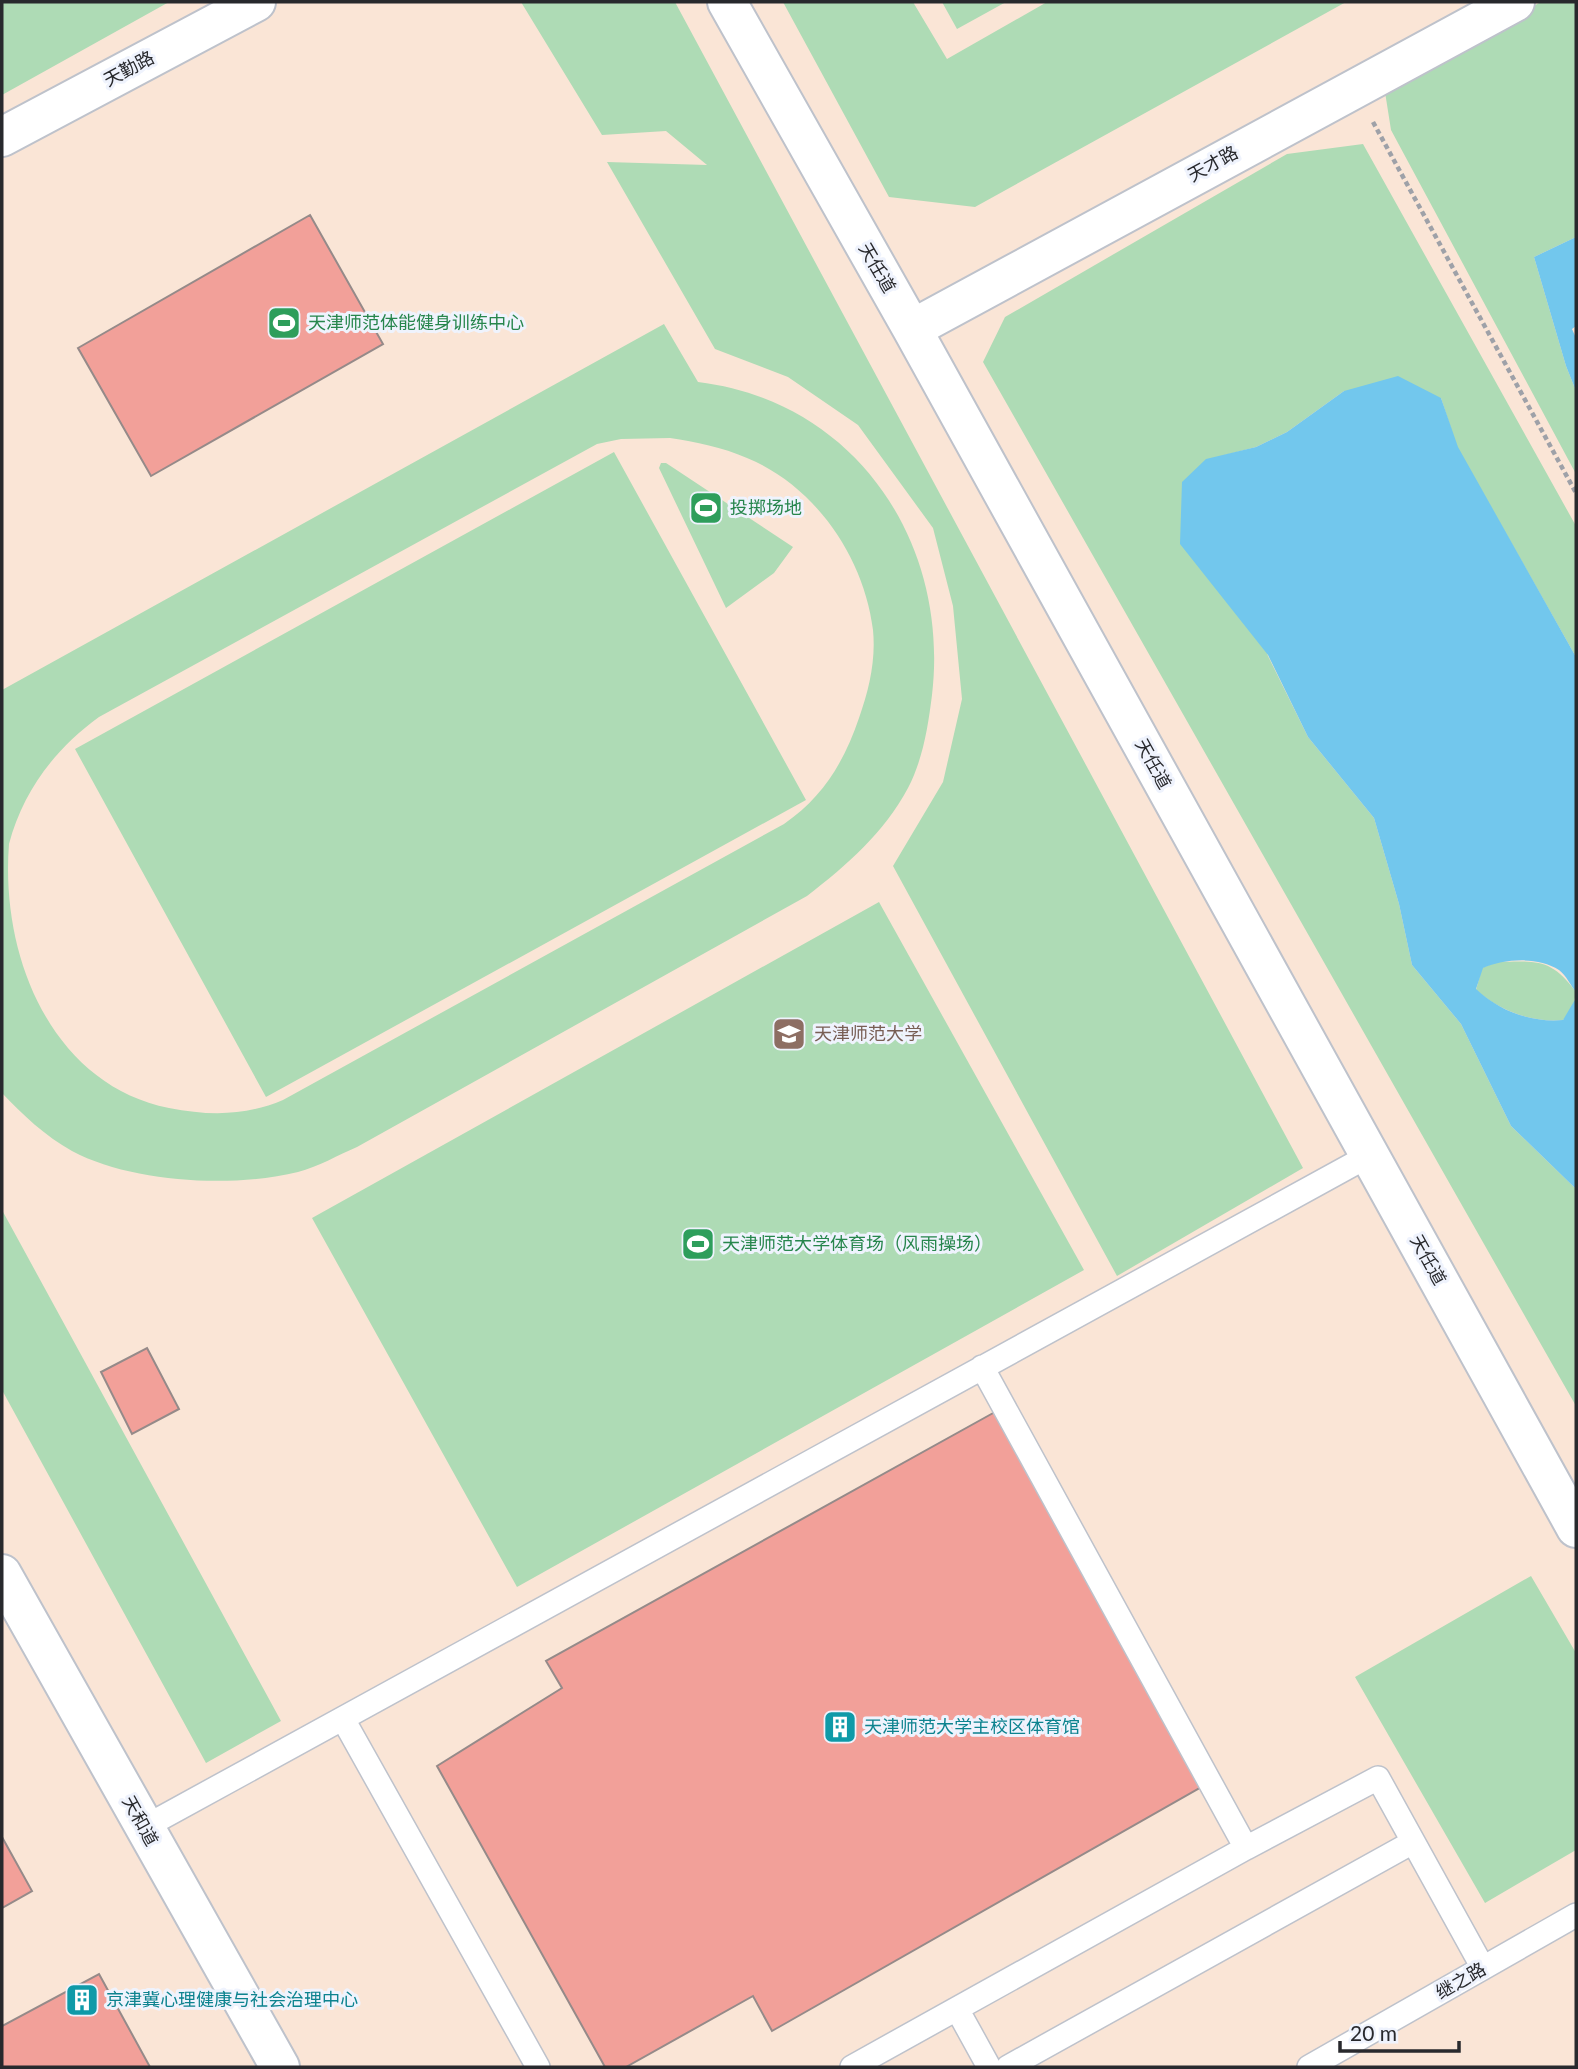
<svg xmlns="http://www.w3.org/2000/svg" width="1578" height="2069" viewBox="0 0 1578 2069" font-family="Lato,'Noto Sans SC',sans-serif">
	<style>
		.education { fill: #fae5d6 }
		.green { fill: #aedbb5; fill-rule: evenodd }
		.water { fill: #72c7ed }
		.building { fill: #f2a099; stroke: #958a89; stroke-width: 2 }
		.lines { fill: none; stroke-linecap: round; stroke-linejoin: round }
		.service-casing { stroke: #bec2cb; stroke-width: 26 }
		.minor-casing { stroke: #bec2cb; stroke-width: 42 }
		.tertiary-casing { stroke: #bec2cb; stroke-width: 42 }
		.path { stroke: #9ea1a8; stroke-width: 4.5; stroke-dasharray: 5 3.5; stroke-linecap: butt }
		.service { stroke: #fff; stroke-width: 23 }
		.minor { stroke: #fff; stroke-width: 38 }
		.tertiary { stroke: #fff; stroke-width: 38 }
		.labels { text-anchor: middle; stroke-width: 6; stroke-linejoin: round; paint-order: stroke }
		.street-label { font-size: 18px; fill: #28292d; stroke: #eff3fd }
		.leisure-label { font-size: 18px; fill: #27864d; stroke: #eff3fd; text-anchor: start }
		.education-label { font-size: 18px; fill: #785e54; stroke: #eff3fd; text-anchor: start }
		.culture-label { font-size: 18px; fill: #0d838f; stroke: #eff3fd; text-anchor: start }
	</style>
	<rect width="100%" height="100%" fill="#eff3fd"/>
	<!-- education -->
	<path class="education" d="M2 2H1576V2067H2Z"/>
	<!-- green -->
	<path class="green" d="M2 2H169L2 95Z
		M521 2H675L1303 1168 1117 1276 893 866 943 782 962 699 953 606 933 528 858 425 788 377 715 349 607 162 707 165 666 131 602 135Z
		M783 2H913L947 59 1047 2H1346L975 207 889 197Z
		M942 2H1006L957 29Z
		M1541 2H1576V237L1534 257 1566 366 1576 391V474L1391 130 1385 92 1418 68Z
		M1363 144 1576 526V657L1457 447 1441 398 1344 391 1287 432 1256 447 1206 460 1268 656 1308 737 1374 818 1399 904 1412 965 1461 1024 1511 1126 1576 1189V1406L983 362 1005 317 1287 154Z
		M664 324 698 382C855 401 950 542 932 695 928 727 923 759 908 788 884 833 847 865 807 896L357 1147C338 1155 318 1167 298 1172 233 1188 132 1183 72 1151 45 1136 23 1115 2 1093V690ZM670 438C696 442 722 447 747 458 815 486 864 557 873 630 876 660 869 690 859 718 844 762 823 797 784 824L283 1100C245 1116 210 1116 169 1108 53 1085 0 958 9 844 23 791 55 749 99 717L597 444 621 439Z
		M614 452 806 800 266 1097 75 749Z
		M661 463H666L793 547 774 573 726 608 659 468Z
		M879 902 1084 1270 517 1587 312 1218Z
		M1496 962C1537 961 1551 958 1576 992L1573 1008 1563 1020C1532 1023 1500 1011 1476 990L1482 968Z
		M2 1210 281 1721 206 1763 2 1390Z
		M1531 1576 1576 1653V1850L1485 1903 1355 1677Z"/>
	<!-- water -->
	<path class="water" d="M1576 237V326L1572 329 1576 338V391L1566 366 1534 257Z
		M1398 376 1441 398 1458 447 1576 657V992C1571 986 1566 975 1559 970 1538 956 1504 959 1483 968L1476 989C1499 1011 1532 1023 1563 1020L1576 998V1189L1511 1126 1461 1024 1412 965 1399 904 1374 818 1308 737 1268 655 1180 544 1182 482 1206 459 1256 447 1287 432 1344 391Z"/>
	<!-- building -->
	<path class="building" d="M310 215 383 344 151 476 78 348Z
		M147 1348 179 1409 132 1434 101 1372Z
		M1004 1407 1210 1782 772 2031 753 1996 626 2067H605L437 1766 562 1688 546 1661Z
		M2 1837 32 1891 2 1908Z
		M99 1974 150 2067H2V2026Z"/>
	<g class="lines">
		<defs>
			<path id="service" d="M982 1367 1246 1848 1378 1778 1483 1968
				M343 1719 538 2067
				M143 1828 1370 1155
				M957 2009 989 2067
				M852 2067 1246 1848
				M1008 2067 1413 1842
				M1309 2067 1576 1915"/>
			<path id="minor" d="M727 2 912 329 1576 1528
				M912 329 1515 2"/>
			<path id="tertiary" d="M2 137 256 2
				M2 1574 280 2067"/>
		</defs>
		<!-- service casing -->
		<use href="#service" class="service-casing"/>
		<!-- minor casing -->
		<use href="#minor" class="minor-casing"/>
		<!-- tertiary casing -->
		<use href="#tertiary" class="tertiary-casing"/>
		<!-- path -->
		<path class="path" d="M1373 122 1576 493"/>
		<!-- service -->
		<use href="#service" class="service"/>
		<!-- minor -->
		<use href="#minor" class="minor"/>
		<!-- tertiary -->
		<use href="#tertiary" class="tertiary"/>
	</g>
	<!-- icons -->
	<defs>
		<symbol id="stadium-square" viewBox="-11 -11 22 22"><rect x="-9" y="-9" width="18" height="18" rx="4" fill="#2e9e5b" stroke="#eff3fd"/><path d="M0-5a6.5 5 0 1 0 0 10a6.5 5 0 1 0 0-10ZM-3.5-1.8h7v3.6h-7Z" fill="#fff"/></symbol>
		<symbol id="university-square" viewBox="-11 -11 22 22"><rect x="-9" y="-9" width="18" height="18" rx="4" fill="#8d6e63" stroke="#eff3fd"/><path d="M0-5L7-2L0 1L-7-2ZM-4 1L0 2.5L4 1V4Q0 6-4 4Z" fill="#fff"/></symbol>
		<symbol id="building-square" viewBox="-11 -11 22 22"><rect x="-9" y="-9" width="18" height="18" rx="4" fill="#0f9aa8" stroke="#eff3fd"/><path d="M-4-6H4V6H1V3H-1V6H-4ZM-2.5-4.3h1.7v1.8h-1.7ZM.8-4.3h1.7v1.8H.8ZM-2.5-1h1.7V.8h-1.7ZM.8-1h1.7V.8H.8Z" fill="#fff"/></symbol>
	</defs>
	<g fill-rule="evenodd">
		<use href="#stadium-square" x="265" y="304" width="38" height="38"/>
		<use href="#stadium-square" x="687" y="489" width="38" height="38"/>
		<use href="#university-square" x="770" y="1015" width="38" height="38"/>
		<use href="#stadium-square" x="679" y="1225" width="38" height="38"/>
		<use href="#building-square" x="821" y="1708" width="38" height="38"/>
		<use href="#building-square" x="63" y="1981" width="38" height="38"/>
	</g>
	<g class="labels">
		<!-- street labels -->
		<g class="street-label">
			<text transform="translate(129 69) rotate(-28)" y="6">天勤路</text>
			<text transform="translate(1213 164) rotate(-29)" y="6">天才路</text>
			<text transform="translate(877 268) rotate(60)" y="6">天任道</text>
			<text transform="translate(1153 764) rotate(61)" y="6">天任道</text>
			<text transform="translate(1428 1260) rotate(61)" y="6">天任道</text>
			<text transform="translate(140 1821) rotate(61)" y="6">天和道</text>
			<text transform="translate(1461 1981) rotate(-30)" y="6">继之路</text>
		</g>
		<!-- leisure labels -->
		<g class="leisure-label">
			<text x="308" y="329">天津师范体能健身训练中心</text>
			<text x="730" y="514">投掷场地</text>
			<text x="722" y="1250">天津师范大学体育场（风雨操场）</text>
		</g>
		<!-- education labels -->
		<g class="education-label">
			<text x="814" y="1040">天津师范大学</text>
		</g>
		<!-- culture labels -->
		<g class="culture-label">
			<text x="864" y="1733">天津师范大学主校区体育馆</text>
			<text x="106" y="2006">京津冀心理健康与社会治理中心</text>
		</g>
	</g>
	<!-- border -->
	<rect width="1578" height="2069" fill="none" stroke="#28292d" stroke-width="7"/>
	<!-- scale -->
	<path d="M1340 2041v10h119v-10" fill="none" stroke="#28292d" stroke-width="3.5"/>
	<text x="1350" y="2041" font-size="21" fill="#28292d" stroke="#eff3fd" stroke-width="5" paint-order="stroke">20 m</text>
</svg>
